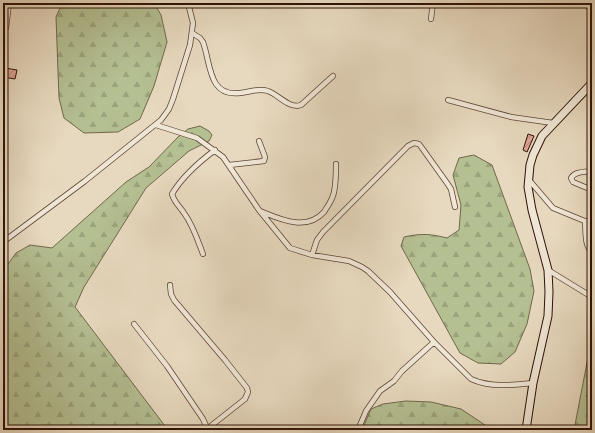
<svg xmlns="http://www.w3.org/2000/svg" width="595" height="433" viewBox="0 0 595 433" font-family="'IM FELL Double Pica',serif">
	<style>
		.forest { fill: url(#forest-firs); stroke: #71684c }
		.building { fill: url(#building-hatch); stroke: #2e1207 }
		.lines { fill: none; stroke-linecap: round; stroke-linejoin: round }
		.street-casing { stroke: #5c4435; stroke-width: 6 }
		.secondary-casing { stroke: #2e1207; stroke-width: 9 }
		.street { stroke: #efe6d5; stroke-width: 4.5 }
		.secondary { stroke: #efe6d5; stroke-width: 7 }
	</style>
	<defs>
		<pattern id="forest-firs" width="22" height="20" patternUnits="userSpaceOnUse"><rect width="22" height="20" fill="#b4bf92"/><path d="M5 1l3.5 6h-7zM16 11l3.5 6h-7z" fill="#9ba37c"/></pattern>
		<pattern id="building-hatch" width="6" height="6" patternUnits="userSpaceOnUse"><rect width="6" height="6" fill="#dfa395"/><path d="M-1 1l2-2M0 6l6-6M5 7l2-2" fill="none" stroke="#c08b7f"/></pattern>
	</defs>
	<rect width="100%" height="100%" fill="#e7d9bf"/>
	<filter id="stains"><feTurbulence type="fractalNoise" baseFrequency=".005" numOctaves="4"/><feColorMatrix values="0 0 0 0 .2 0 0 0 0 .09 0 0 0 0 .02 0 0 0 .5 -.17"/></filter>
	<radialGradient id="worn" r=".72"><stop offset=".6" stop-color="#630" stop-opacity="0"/><stop offset="1" stop-color="#630" stop-opacity=".3"/></radialGradient>
	<!-- forest -->
	<path class="forest" d="M73 3 91 4 97 3H154L161 15 167 42 154 86 140 119 118 132 84 133 64 118 59 98 56 17 61 6Z
		M200 126 209 131 212 135 209 141 189 151 146 188 84 287 75 307 168 430H3V271L16 253 30 245 52 248 126 182 149 167 178 137 188 129Z
		M474 155 492 165 530 269 534 291 527 324 515 352 501 364 478 363 460 353 401 246 404 237C422 233 431 234 447 238L459 230 461 205 453 175 459 158Z
		M592 341V430H574L591 342Z
		M406 401 431 402 461 409 488 427 489 430H362L371 409 383 404Z"/>
	<!-- building -->
	<path class="building" d="M5 68 17 70 15 79 3 77Z
		M528 134 534 136 527 152 523 150Z"/>
	<g class="lines">
		<defs>
			<path id="street" d="M585 3 592 11
				M431 19 433 3
				M3 31 6 28 9 3
				M192 33 200 38 203 42C211 64 208 97 240 93 250 92 258 88 268 91 279 95 289 109 301 105L333 76
				M448 100 511 117 553 123
				M156 125 197 138 223 157 259 210 290 248 312 255 349 261 362 267 368 271 390 292 434 342 471 379C491 388 512 385 533 383
				M229 165 264 161 265 157 259 141
				M592 171C585 172 575 171 571 178L573 182 592 190
				M529 180 553 208 592 224
				M260 211C280 219 306 232 324 212 328 206 333 199 334 192 336 183 336 173 336 164
				M585 221C586 232 584 244 592 253
				M3 242 85 181 161 120 169 109 173 99 190 45 193 23 188 3
				M203 254C198 241 193 225 184 213 180 207 174 202 172 194 182 177 199 162 215 150
				M312 255 317 240 323 232 408 146 414 143 419 144 422 148 447 183 451 189 455 207
				M548 270 592 297
				M170 285 171 294 174 300 225 360 247 388 248 392 245 399 207 429
				M134 324 167 366 203 419 208 430
				M358 430 366 411 380 391 394 381 402 371 434 342"/>
			<path id="secondary" d="M526 430 533 383 548 316 549 292 548 270 532 210 528 187 530 165 533 155 542 136 592 83"/>
		</defs>
		<!-- street casing -->
		<use href="#street" class="street-casing"/>
		<!-- secondary casing -->
		<use href="#secondary" class="secondary-casing"/>
		<!-- street -->
		<use href="#street" class="street"/>
		<!-- secondary -->
		<use href="#secondary" class="secondary"/>
	</g>
	<!-- margin -->
	<rect width="595" height="433" fill="none" stroke="#e7d9bf" stroke-width="16"/>
	<rect x="4" y="4" width="587" height="425" fill="none" stroke="#2e1207" stroke-width="2"/>
	<rect x="8" y="8" width="579" height="417" fill="none" stroke="#2e1207"/>
	<rect width="100%" height="100%" filter="url(#stains)"/>
	<rect width="100%" height="100%" fill="url(#worn)"/>
</svg>
